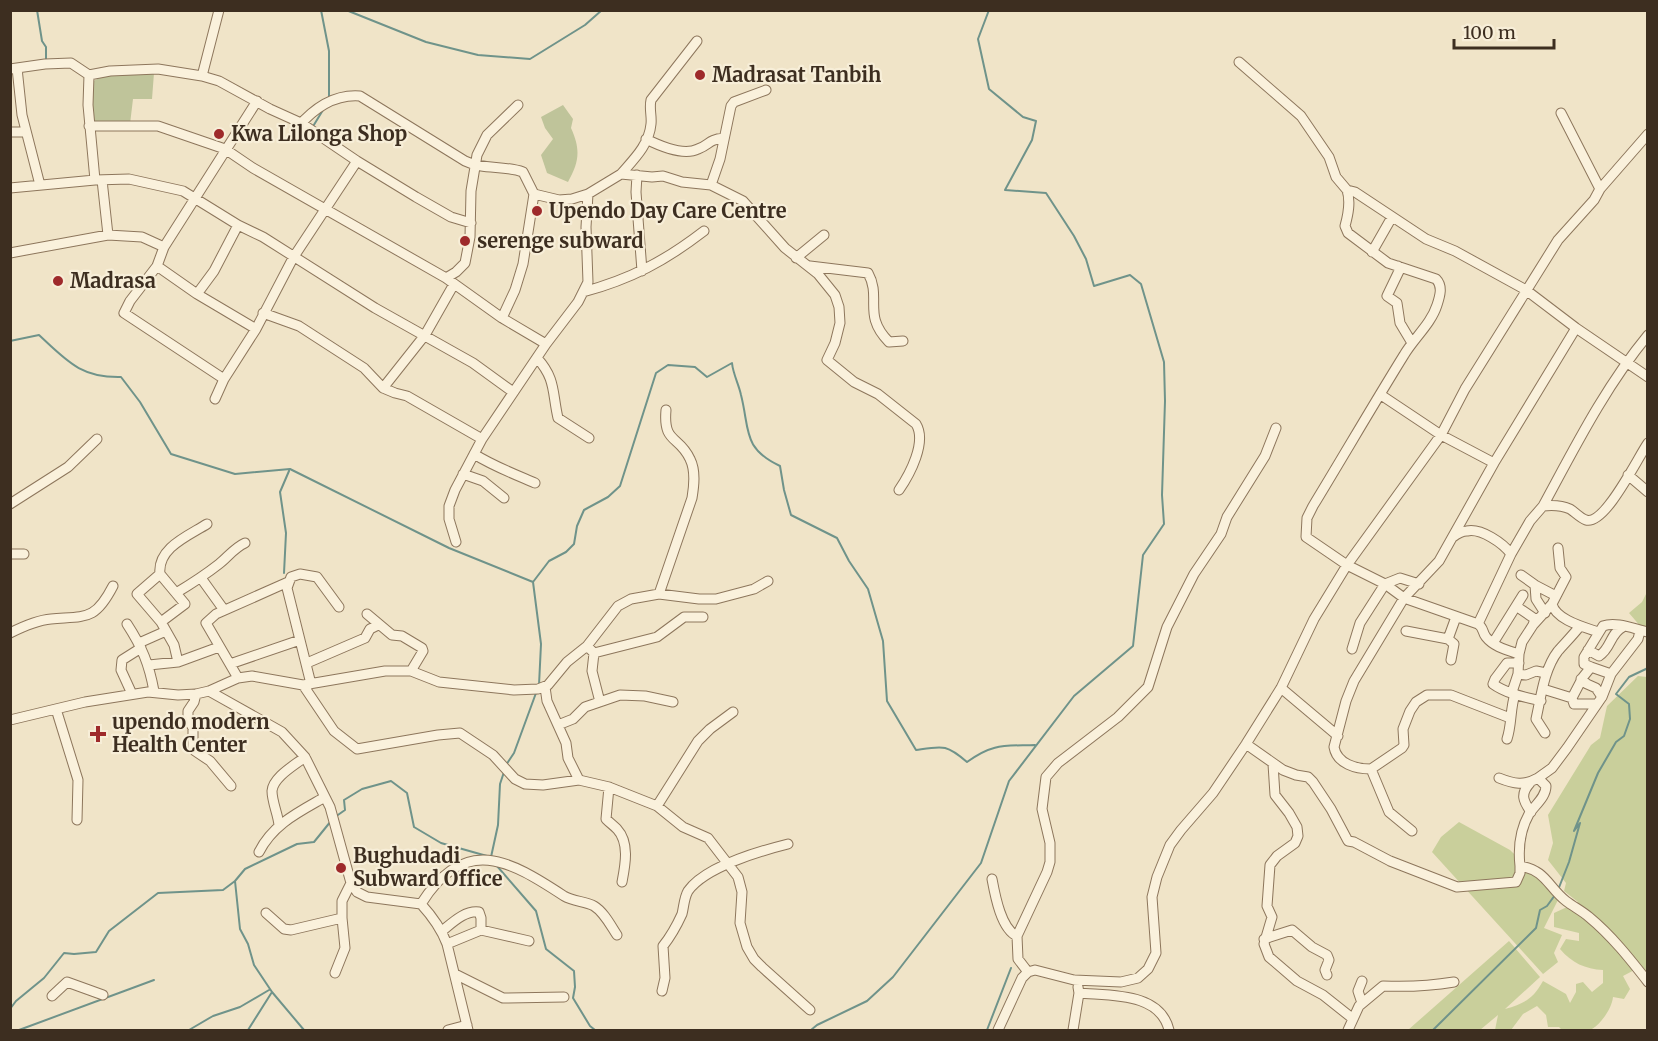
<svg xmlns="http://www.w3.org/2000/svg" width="1658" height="1041" viewBox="0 0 1658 1041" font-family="Merriweather,serif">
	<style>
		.green { fill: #c9cf9b }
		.cemetery { fill: #bfc49a }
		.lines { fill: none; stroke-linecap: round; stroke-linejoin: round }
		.stream { stroke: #6f938a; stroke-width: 2 }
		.minor-casing { stroke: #8d765c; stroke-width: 11 }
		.minor { stroke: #faf1dc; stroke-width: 9 }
		.poi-dot { fill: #9e2a2b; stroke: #f7eed8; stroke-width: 2 }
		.labels { text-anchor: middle; stroke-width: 4.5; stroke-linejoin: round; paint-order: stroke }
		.poi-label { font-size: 20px; font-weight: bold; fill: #3d2e20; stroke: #f7eed8; text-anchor: start }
	</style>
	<rect width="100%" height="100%" fill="#f0e4c8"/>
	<!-- green -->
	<path class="green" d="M1647 592V634L1629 613 1642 602Z
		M1638 676 1647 677V978L1640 967 1623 976 1630 989 1624 999 1613 997C1612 1008 1601 1024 1592 1029 1584 1033 1570 1030 1562 1030L1559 1027H1548L1546 1015 1537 1006 1523 1014 1511 1030H1495L1498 1015 1480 1030H1408L1509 941 1540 977 1505 1009C1525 1003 1533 999 1543 981L1566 994 1570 1003 1576 992V984L1583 982 1592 992 1603 983V970C1585 969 1572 963 1560 949L1566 939 1579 941V933L1554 927V913L1578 902 1564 891 1566 883 1548 860 1553 843 1548 815 1591 745 1600 738 1607 706Z
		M1459 822 1510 850 1559 898 1544 928 1562 935 1554 953 1558 962 1543 974 1432 852 1441 837Z"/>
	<!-- cemetery -->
	<path class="cemetery" d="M154 73 152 99H133L130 124 92 125 87 85C107 70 130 74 154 73Z
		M563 105 573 119 571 128C581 150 579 162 568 182L547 173 541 155 553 139 545 128 541 117Z"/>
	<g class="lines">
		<!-- stream -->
		<path class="stream" d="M37 10 42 41 46 47V60
			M321 10 329 51V98
			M346 10 426 42 478 55 530 59 585 25 602 10
			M312 128 323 110
			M10 341 39 335C67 361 81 378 121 377L140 402 171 454 235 474 290 469 449 548 533 582 541 644 539 685
			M284 573 286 533 280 492 289 471
			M533 582 549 561 566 552 574 544 577 526 584 510 608 497 620 486 656 373 668 365 695 367 707 377 732 363C733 374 739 385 741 395 750 430 742 448 780 466L784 490 791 515 837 538 849 561 868 589 883 641 887 701 916 750C943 746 946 744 967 762 993 743 1004 746 1035 745
			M506 765 514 753 536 693
			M335 817 345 810 344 800 362 789 391 781 407 793 414 827 441 843 487 856
			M491 857 498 825 500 784 504 772
			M497 866 536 911 546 949 574 971 575 987 573 998 590 1026 595 1030
			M235 881 240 929 248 944 254 965 272 992 304 1030
			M1558 890 1569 862 1580 823 1574 831 1598 773 1616 742 1624 736 1630 719 1629 704 1616 694 1629 677 1648 668
			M10 1009 16 1001 44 978 64 953 74 954 96 952 109 931 158 893 223 890 235 881 245 869 297 844 314 842 331 821
			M19 1030 154 980
			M189 1030 213 1016 240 1007 269 990
			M248 1030 272 992
			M811 1030 817 1025 867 1001 893 977 981 863 1009 781 1074 696 1133 646 1143 555 1164 524 1162 495 1165 401 1164 362 1141 284 1130 275 1094 286 1086 259 1074 236 1046 193 1005 190 1032 140 1036 121 1023 117 989 89 978 39 989 10
			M987 1030 1011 968
			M1433 1030 1536 928 1540 910 1547 906 1555 895"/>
		<defs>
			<path id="minor" d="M1239 62 1301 116 1329 157 1336 177 1347 190 1355 192 1426 239 1455 251 1526 290 1576 328 1648 377
				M17 68 22 115 40 185
				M10 69 45 64 71 63 89 75 110 71 158 69 202 76 219 81 270 109 301 123 357 161 416 197 451 217 471 223
				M89 75 88 105 95 180
				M202 76 219 10
				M1561 113 1600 189
				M89 126H158L225 149 253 168 446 278 502 318 546 344
				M297 128C313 109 334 94 360 96L465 161C483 170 504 165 523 172L534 194 559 200 572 199 588 194 621 174 652 177 663 176 682 182 711 185 743 201 785 248 818 274 835 295 839 307 840 323 835 343 827 360 854 382 878 394 916 424C927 442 910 474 899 490
				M10 132H26
				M646 139C660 146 684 156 698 149 711 144 707 140 724 138
				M621 174C634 159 649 145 651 124 652 116 649 109 651 100L697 41
				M637 175 636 192 642 271
				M102 180 108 235
				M711 185 720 159 731 106 734 102 766 90
				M10 188 95 180 129 179 183 191 238 225 263 237 375 308 473 363 513 392
				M1347 190C1351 202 1348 215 1345 226L1348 233 1388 263 1436 279C1443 286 1440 296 1437 305 1431 324 1414 338 1404 355 1373 405 1344 455 1313 506L1307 518 1306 537 1347 565 1385 584 1404 598 1478 624C1484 628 1482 632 1486 637 1494 647 1507 650 1519 654
				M1372 252 1392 217
				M10 253 108 235 142 237 164 247
				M796 258 824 235
				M157 266 197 294 256 329
				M810 266 868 273C882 298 862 315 889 342L903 341
				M1398 266 1399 271 1387 296 1397 303 1400 323 1412 343
				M446 278 456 272 465 263 470 237 471 191 477 155 487 135 518 105
				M583 292C631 279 665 261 704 231
				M197 294 214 271 238 225
				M263 313 299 326 364 368 383 388 395 393 407 396 482 439
				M502 318 515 290 523 264 534 194
				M537 358C556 379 552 392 558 418L589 438
				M224 379 124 313 130 301 157 266 164 247 257 101
				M383 388 425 335 454 284
				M1381 395 1441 435 1494 463
				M215 399 224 379 256 329 293 258 357 161
				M474 454C493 466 514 474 535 483
				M463 474 483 481 504 498
				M1628 475 1648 492
				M10 504 68 467 97 439
				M1543 506C1575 447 1605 387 1648 335
				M1453 537C1457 534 1462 531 1467 531 1481 528 1503 543 1511 554L1478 624
				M456 542 449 519V506L455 490 482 439 546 344 578 302 588 282 586 227 588 194
				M10 554H24
				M1511 554 1530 521 1543 506C1552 505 1561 505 1570 509 1575 512 1580 518 1586 520 1605 526 1638 457 1648 443
				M160 574 185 604 161 622
				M1521 575 1535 585 1536 599 1545 613
				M201 578 224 610
				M1535 585 1556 596
				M176 593C191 584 205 575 219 564 228 557 234 548 245 543
				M659 594 692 498C694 486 696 471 690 459 679 435 663 444 666 410
				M1552 604C1556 620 1584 627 1598 632
				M1516 606 1535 619 1533 625
				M367 614 392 635 402 636 422 648 423 651 411 671
				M127 624C142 647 149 664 154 691
				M1406 631 1448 639
				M1640 631 1638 639 1611 674 1602 697 1567 748 1552 768 1538 778 1546 786C1546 797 1535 805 1529 814 1520 830 1518 848 1520 866 1546 870 1548 887 1566 901 1574 907 1582 911 1589 917 1612 936 1630 959 1648 982
				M10 633C22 627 38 620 51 619 86 616 95 621 113 586
				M139 643 166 631
				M1493 643 1523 595
				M587 646 594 653 657 637 684 617H703
				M1352 649 1360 623 1385 584 1400 578 1419 584
				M1588 650 1599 656C1611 649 1610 633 1623 627
				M594 653 592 671 600 702
				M1451 660 1454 644 1448 639 1456 617
				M178 662 174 645 161 622 137 594 160 574C157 548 188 536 207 524
				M307 663 365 638 370 629 378 625
				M1519 663H1507L1495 679 1493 684C1507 694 1525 697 1541 701
				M230 664 300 640
				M149 665 178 662 219 647
				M1591 667 1584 664V657L1603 626C1616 621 1634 629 1648 632
				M1518 674 1526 675 1536 671 1546 673
				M238 678 206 623 216 614 288 582
				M1581 679 1587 684 1596 688 1602 697
				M311 684 287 588 291 577 300 574 317 577 339 607
				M303 685 334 731 357 749 438 735 460 733 493 755 515 779 525 784 543 785 579 780 609 787 657 806 683 827 708 838 738 877 742 892 740 923 747 947 754 959 762 967 810 1010
				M545 687 547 701 566 743 568 758 579 780
				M1281 688 1338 736
				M1543 689 1572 698
				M209 691 282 732 305 757 330 807 351 883 342 901V918L345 948 335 973
				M1512 692 1518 674 1519 654 1522 642 1533 625 1552 604 1566 577 1560 568 1558 548
				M132 694 121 670 122 660 141 648
				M196 694 194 702 188 711V719L193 728V746L195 751 210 761 231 786
				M1596 704H1574L1572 698 1583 677 1591 667 1611 674
				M56 709 78 780 77 820
				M10 720 85 702 148 692 178 695 196 694 209 691 238 678 252 676 303 685 385 671H411L439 682 514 690 538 689 548 685 567 662 587 646 618 606 631 599 659 594 699 599H716L754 589 768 581
				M558 725 573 719 585 707 620 695 645 696 673 702
				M1545 733 1536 719C1541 697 1544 669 1558 651 1565 643 1573 635 1580 626
				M1507 739C1512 724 1510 709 1515 694
				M1246 744 1283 770 1296 775 1308 777 1313 782 1331 809 1348 841 1354 842 1390 861 1457 887 1516 882 1520 873V866
				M1273 764 1275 795 1289 813 1297 827 1298 836 1295 843 1277 856 1270 865 1267 906 1272 917 1264 944 1269 957 1297 981 1323 995 1352 1018
				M1371 769C1356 769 1337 764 1334 747L1346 701 1354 681 1404 598 1439 561 1494 463 1576 328
				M1499 778C1514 784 1524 786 1538 778
				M1530 783C1520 794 1523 801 1531 812
				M609 787 606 819C610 823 614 826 617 829 630 843 625 866 622 882
				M657 806 698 741 710 729 733 712
				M279 825C278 814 272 802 272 791 273 777 295 765 305 757
				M1412 831 1389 812 1371 769 1402 748 1404 745 1403 729 1410 711 1416 702 1427 695H1451L1510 718
				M259 852C273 824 299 812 325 797
				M992 879C995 895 1001 929 1017 936
				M351 883 357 892 367 897 421 904C432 916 441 928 447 944L468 1030
				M421 904C465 834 509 860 564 896 574 902 586 901 594 906 604 912 611 926 617 935
				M266 913 284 929 291 930 342 918
				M442 931C452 923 465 910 479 912L481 918V930
				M1264 939 1292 930 1312 947 1327 955 1329 960 1325 970 1327 975
				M447 944 481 930 529 941
				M1028 972 1018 959 1017 936 1047 872 1050 862V843L1042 809 1046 777 1058 763 1118 717 1148 687 1167 627 1194 574 1221 534 1227 517 1265 456 1276 428
				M455 974 503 998 564 997
				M1362 981 1358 991 1362 1003
				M662 991 665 978 663 946C671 936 677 925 682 914 684 906 684 898 688 891 705 867 760 851 788 844
				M1079 993C1110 996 1160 992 1169 1030
				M52 996 67 982 103 995
				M448 1030 467 1025
				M998 1030 1022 978 1028 972 1035 970 1074 980 1121 982 1138 978 1148 969 1156 953 1152 897 1157 877 1170 845 1181 830 1213 793 1246 744 1281 688 1314 619 1347 565 1441 435 1465 389 1558 240 1594 200 1600 189 1648 134
				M1073 1030 1079 993 1078 987
				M1348 1030 1359 1006 1383 986C1407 987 1430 986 1454 982"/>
		</defs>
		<!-- minor casing -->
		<use href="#minor" class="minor-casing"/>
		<!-- minor -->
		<use href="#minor" class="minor"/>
	</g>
	<!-- markers -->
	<g class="poi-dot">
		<circle cx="700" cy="75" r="6"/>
		<circle cx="219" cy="134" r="6"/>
		<circle cx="537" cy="211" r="6"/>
		<circle cx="465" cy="241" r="6"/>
		<circle cx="58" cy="281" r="6"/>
		<path d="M95 725h6v6h6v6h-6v6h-6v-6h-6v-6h6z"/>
		<circle cx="341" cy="868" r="6"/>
	</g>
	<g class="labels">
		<!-- poi labels -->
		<g class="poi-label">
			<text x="712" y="82">Madrasat Tanbih</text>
			<text x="231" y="141">Kwa Lilonga Shop</text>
			<text x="549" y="218">Upendo Day Care Centre</text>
			<text x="477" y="248">serenge subward</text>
			<text x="70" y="288">Madrasa</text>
			<text x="112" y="729">upendo modern<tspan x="112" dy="23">Health Center</tspan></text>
			<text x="353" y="863">Bughudadi<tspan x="353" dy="23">Subward Office</tspan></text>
		</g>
	</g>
	<!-- border -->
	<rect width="1658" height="1041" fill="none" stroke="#3d2e20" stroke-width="24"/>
	<!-- scale -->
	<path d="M1454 39v9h100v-9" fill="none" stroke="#3d2e20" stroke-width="3"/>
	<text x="1463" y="39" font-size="18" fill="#3d2e20" stroke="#f7eed8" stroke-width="4.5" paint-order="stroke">100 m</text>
</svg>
